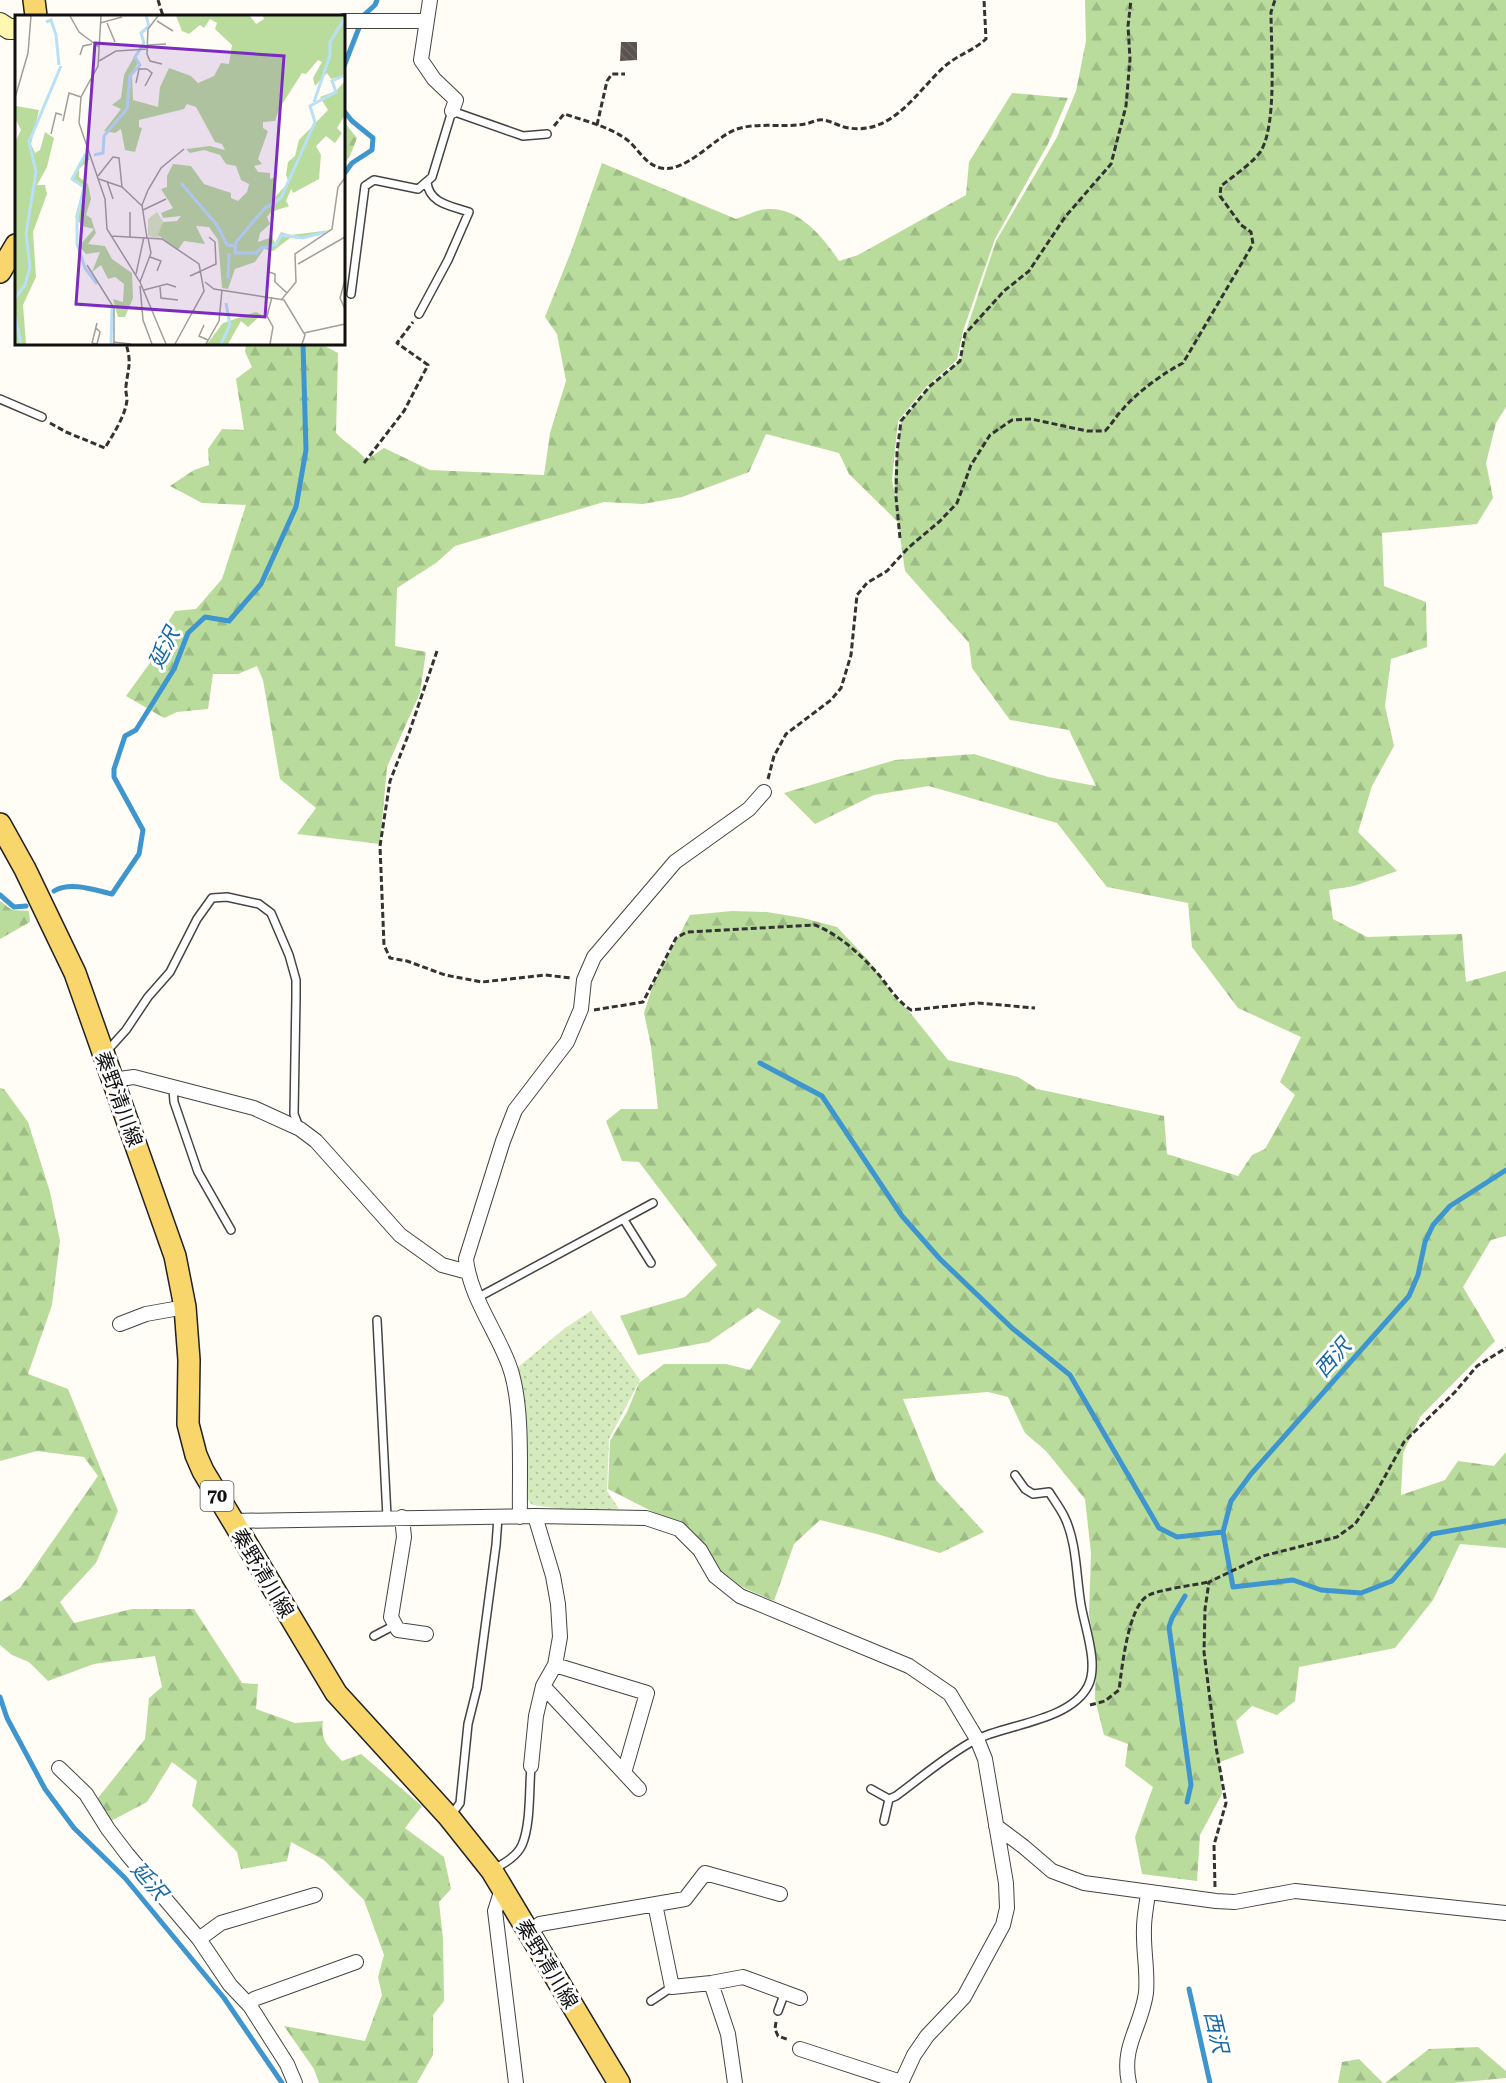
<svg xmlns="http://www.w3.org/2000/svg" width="1506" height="2083" viewBox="0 0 1506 2083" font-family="'Roboto Serif','Noto Sans JP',serif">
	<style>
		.grass { fill: url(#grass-dots) }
		.forest { fill: url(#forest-firs) }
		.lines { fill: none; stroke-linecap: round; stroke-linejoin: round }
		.stream { stroke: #3f96cf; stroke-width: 5 }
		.building { fill: url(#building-back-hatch) }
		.lane-casing { stroke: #444; stroke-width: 10 }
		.street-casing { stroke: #444; stroke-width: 16 }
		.secondary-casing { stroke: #333; stroke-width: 22 }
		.primary-casing { stroke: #222; stroke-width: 24 }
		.path { stroke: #333; stroke-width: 3; stroke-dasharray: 6 3; stroke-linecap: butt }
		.lane { stroke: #fff; stroke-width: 7 }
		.street { stroke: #fff; stroke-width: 14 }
		.secondary { stroke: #fff6b0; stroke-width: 20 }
		.primary { stroke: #f9d66b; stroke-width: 21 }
		.labels { text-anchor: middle; stroke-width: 6; stroke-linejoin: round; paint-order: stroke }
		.shield { fill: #fff; stroke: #585858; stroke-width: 1.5 }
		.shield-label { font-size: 18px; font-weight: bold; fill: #111 }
		.street-label { font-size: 20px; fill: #111; stroke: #fff }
		.water-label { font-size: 21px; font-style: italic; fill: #1768a6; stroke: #fff }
		.inset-river { fill: none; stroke: #b9e0f7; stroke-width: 3 }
		.inset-road { fill: none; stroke: #a09f9a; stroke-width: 1.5 }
		.view { fill: #7b2cbf; fill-opacity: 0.15; stroke: #7b2cbf; stroke-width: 3 }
		.inset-edge { fill: none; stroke: #111; stroke-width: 3 }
	</style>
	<defs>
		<pattern id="grass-dots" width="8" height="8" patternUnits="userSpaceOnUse" patternTransform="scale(1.5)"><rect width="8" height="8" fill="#d5ebbd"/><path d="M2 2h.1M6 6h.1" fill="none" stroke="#b6c8a1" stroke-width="1.8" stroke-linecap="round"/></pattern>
		<pattern id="forest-firs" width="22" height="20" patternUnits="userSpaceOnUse" patternTransform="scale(1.5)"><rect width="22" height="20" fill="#b9dc9c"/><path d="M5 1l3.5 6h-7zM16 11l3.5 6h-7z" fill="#9ebc85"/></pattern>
		<pattern id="building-back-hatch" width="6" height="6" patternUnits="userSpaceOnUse" patternTransform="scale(1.5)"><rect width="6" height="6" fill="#5a524d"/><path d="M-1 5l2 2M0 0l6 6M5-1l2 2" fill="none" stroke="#6d6662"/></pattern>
	</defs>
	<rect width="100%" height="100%" fill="#fffdf5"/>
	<!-- grass -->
	<path class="grass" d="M591 1311 640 1380 609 1439 607 1491 619 1509H562L532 1505 525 1496 522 1399 517 1368 565 1328Z"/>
	<!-- forest -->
	<path class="forest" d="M1085 0H1506V407L1496 423 1486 463 1493 498 1477 524 1382 533 1384 586 1426 602 1427 647 1391 659 1385 706 1394 746 1372 786 1358 832 1397 871 1354 886 1329 890 1333 919 1367 937 1462 934 1466 982 1506 971V1236L1491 1240 1463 1287 1495 1341 1420 1417 1403 1453 1401 1495 1445 1480 1458 1461 1494 1466 1506 1452V1548L1460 1544 1433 1600 1395 1648 1299 1667 1295 1701 1277 1715 1252 1706 1236 1721 1244 1753 1220 1762 1222 1794 1200 1835 1197 1881 1142 1874 1135 1837 1153 1787 1125 1766 1128 1744 1104 1735 1095 1699 1096 1656 1089 1614 1091 1553 1085 1499 1046 1451 1025 1433 1008 1397 988 1392 903 1399 936 1480 984 1532 940 1553 877 1534 820 1520 794 1544 774 1601 742 1587 717 1568 701 1545 661 1516 608 1489 610 1441 627 1412 639 1383 664 1364H726L750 1370 781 1321 758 1308 709 1342 638 1355 620 1316 685 1297 717 1265 639 1162 622 1161 606 1121 621 1109H658L651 1046 644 1013 654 982 690 915 732 911 767 912 803 918 837 927 869 961 894 997 908 1010 948 1060 1018 1077 1037 1089 1164 1116 1167 1154 1238 1176 1252 1155 1265 1149 1295 1095 1280 1082 1301 1037 1238 1008 1192 947 1188 903 1107 887 1057 823 929 786 874 795 815 824 784 793 895 760 974 754 1048 777 1096 786 1069 730 1010 720 972 668 969 643 905 571 898 522 849 474 839 453 766 434 749 472 682 497 643 504 604 502 455 546 436 563 397 588 395 646 426 652 420 693 387 767 380 844 297 834 316 808 280 779 263 680 257 666 238 674H213L208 709 177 712 164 718 126 696 152 660 164 628 175 611 196 609 222 579 246 505 202 503 170 486 194 470 209 465 208 449 222 429 244 430 236 379 252 367 245 352 246 344H321L338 353 336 433C345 443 358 449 366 460L384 448 430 470 544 475 550 433 566 381 557 334 545 317 572 249 602 163 736 219C746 216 758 209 768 209 799 207 824 238 839 261L858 255 966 195 969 162 1012 93 1068 98 1048 144 995 239 963 331 957 360 926 387 898 421 892 480 896 501 894 480 901 421 930 386 960 361 965 334 996 241 1057 137 1076 91 1086 41Z
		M344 122 357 138 350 156 344 164Z
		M0 901 12 910 29 911 30 922 0 939Z
		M0 1088 4 1089 28 1122 50 1192 60 1241 52 1305 28 1374 68 1389 118 1511 96 1563 60 1602 74 1623 132 1609H194L242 1683 258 1684 256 1709 295 1723 323 1721C320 1742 329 1746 342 1761L361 1754 422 1806 405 1828 444 1857 451 1889 439 1902 443 1939 444 2001 433 2015V2055L417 2083H319L314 2069 284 2026 365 2041 382 1995 378 1977 384 1955 364 1900 324 1860 291 1842 287 1861 241 1869 237 1852 192 1806 197 1781 172 1762 147 1802 109 1822 94 1803 145 1739 149 1698 162 1687 155 1656 94 1664 48 1681 29 1662 12 1655 0 1645V1602L20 1588 98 1476 84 1457 37 1451 0 1461Z
		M1478 2047 1506 2071V2078L1453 2083H1385L1429 2049Z
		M1359 2059 1383 2083H1338L1342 2062Z"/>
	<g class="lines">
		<!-- stream -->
		<path class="stream" d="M344 66 364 15 375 5 377 0
			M344 111 352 121 373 138 372 150 352 163 344 174
			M54 891C70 881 95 890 112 894L139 854 143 830 114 777V769L125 736 136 730 174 669 188 633 205 617 229 621 261 584 296 507 306 450 303 344
			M0 895 14 907 26 906
			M760 1063 822 1096 902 1216 940 1259 1012 1328 1070 1375 1159 1528 1177 1537 1223 1532
			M1506 1170 1450 1206 1433 1225 1425 1242 1418 1275 1409 1296 1251 1474 1231 1501 1223 1532 1233 1587 1293 1580 1321 1590 1361 1593 1392 1581 1432 1534 1506 1521
			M1185 1596 1172 1618 1169 1627 1191 1785 1187 1802
			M0 1697 7 1718 45 1789 74 1828 125 1878 224 1998 282 2083
			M1189 1989 1210 2083"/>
	</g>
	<!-- building -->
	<path class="building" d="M621 42H637V60L620 61Z"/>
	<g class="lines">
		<defs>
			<path id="lane" d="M351 294 365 186 374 180 418 189 432 177 452 111 523 136 547 134
				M419 314 448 260 469 212C452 206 429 204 427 182
				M0 399 42 417
				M107 1051 126 1030 148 997 170 972 197 919 212 898 227 897 259 904 271 913 289 955 296 980V997L294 1114 299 1127
				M173 1088 174 1102 198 1172 231 1230
				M624 1220 651 1263
				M477 1298 653 1203
				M377 1320 387 1517
				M374 1636 395 1625
				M871 1789 889 1799 884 1821
				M889 1799 896 1796C922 1777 947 1755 975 1740 1007 1724 1070 1721 1088 1686 1099 1665 1085 1628 1081 1605 1076 1576 1077 1542 1064 1516 1060 1508 1054 1500 1049 1492L1033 1494 1025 1489 1015 1475
				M452 1814 460 1803 468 1724 477 1688 496 1545 498 1517
				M494 1869C505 1863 517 1856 522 1845 531 1824 529 1788 531 1766
				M651 2001 672 1987
				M778 2011 785 1992"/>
			<path id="street" d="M430 0 421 60 434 79 456 100 452 111
				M344 21H426
				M112 1080 134 1077 254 1108 300 1129 316 1141 400 1235 442 1265 468 1272
				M120 1324 146 1314 185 1307
				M402 1517 404 1537 391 1617 398 1630 426 1634
				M520 1517C519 1473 524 1405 509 1365 496 1330 470 1297 466 1259L503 1141 515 1110 567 1042 581 1009 584 980 594 957 675 862 749 809 764 792
				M232 1521 535 1516 646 1518 679 1529 700 1550 715 1576 740 1596 909 1666 950 1694 977 1739 985 1759 1006 1883 1007 1908 1003 1925 964 1997 927 2036 914 2055 901 2083
				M555 1665 647 1693 624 1773
				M543 1686 639 1789
				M531 1766 536 1716 543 1686 555 1665 560 1637 558 1604 553 1576 535 1516
				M59 1768 86 1794 108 1829 127 1854 199 1939 230 1985 250 2006 287 2064 295 2083
				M996 1826 1024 1847 1052 1871 1084 1883 1216 1901 1235 1902 1295 1891 1506 1913
				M502 1889 495 1911 516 2083
				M655 1904 672 1987 711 1983 743 1977 800 1998
				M529 1933 540 1924 685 1899 705 1873 780 1894
				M199 1939 221 1923 315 1895
				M711 1983 728 2034 735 2083
				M250 2006 254 1999 356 1962
				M800 2049 901 2082
				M1129 2083C1121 2046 1141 2028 1146 1993 1148 1971 1143 1950 1144 1928 1144 1916 1147 1904 1148 1892"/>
			<path id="secondary" d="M0 23 9 29H16"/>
			<path id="primary" d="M34 0 36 16
				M0 272 16 245
				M0 824 25 869 75 973 175 1256 185 1307 189 1360 188 1424 196 1455 203 1471 336 1693 449 1817 492 1871 619 2083"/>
		</defs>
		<!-- lane casing -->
		<use href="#lane" class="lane-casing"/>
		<!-- street casing -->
		<use href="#street" class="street-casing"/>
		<!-- secondary casing -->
		<use href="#secondary" class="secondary-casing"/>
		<!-- primary casing -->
		<use href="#primary" class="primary-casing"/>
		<!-- path -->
		<path class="path" d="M158 0 163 16
			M597 125 607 81 612 74H625
			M554 126 564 114C583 120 606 126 623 137 638 146 643 164 661 168 687 173 714 137 737 129 759 122 783 128 805 124 811 123 817 119 823 120 832 121 840 127 849 128 893 135 917 91 945 66 958 55 974 50 986 39L984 0
			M50 423 66 432 105 448C113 434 125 417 127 400 127 395 125 391 126 386 128 368 132 363 126 344
			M364 463 404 411 428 365 397 343 413 322
			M900 538 896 497 897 452 901 421 930 386 960 361 965 334 1004 291 1029 271 1065 217 1111 164 1126 106 1130 59 1128 26 1131 0
			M437 651 409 733 390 781 380 846 384 945 390 958 407 961 445 975 482 982 545 975 571 978
			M768 779 774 756 786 734 831 700 841 688 851 655 857 595 867 583 887 571 908 548 940 521 957 503 971 465 990 435 1012 420 1031 419 1087 431H1105C1112 424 1116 416 1123 409 1136 393 1165 372 1183 363L1253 244 1251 232 1241 225 1220 196 1221 186C1232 177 1256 161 1262 149 1277 120 1271 46 1271 12L1275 0
			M594 1010 643 1002 676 938 687 932 815 925C840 935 861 955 879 975 889 987 897 1001 911 1010L978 1003 1035 1008
			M1090 1705 1105 1701 1119 1690C1122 1668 1128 1605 1149 1595 1162 1589 1194 1585 1209 1582
			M1215 1887 1214 1845 1226 1803 1216 1747 1204 1652 1205 1609 1209 1582 1263 1556 1337 1537 1355 1524 1373 1498 1404 1442 1455 1392 1477 1366 1506 1348
			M776 2022 775 2029 778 2036 789 2040"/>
		<!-- lane -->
		<use href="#lane" class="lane"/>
		<!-- street -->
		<use href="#street" class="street"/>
		<!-- secondary -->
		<use href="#secondary" class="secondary"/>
		<!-- primary -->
		<use href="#primary" class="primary"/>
	</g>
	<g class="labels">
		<!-- shield labels -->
		<rect class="shield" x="200.5" y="1481" width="33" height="30" rx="4.5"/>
		<g class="shield-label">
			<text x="217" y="1502">70</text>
		</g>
		<!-- street labels -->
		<g class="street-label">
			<text transform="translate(119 1099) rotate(70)" y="7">秦野清川線</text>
			<text transform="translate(263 1573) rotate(59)" y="7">秦野清川線</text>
			<text transform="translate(547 1964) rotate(59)" y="7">秦野清川線</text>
		</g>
		<!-- water labels -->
		<g class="water-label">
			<text transform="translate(164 648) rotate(-63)" y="7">延沢</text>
			<text transform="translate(1333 1358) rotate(-49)" y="7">西沢</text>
			<text transform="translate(149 1881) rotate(49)" y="7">延沢</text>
			<text transform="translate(1216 2032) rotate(77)" y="7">西沢</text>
		</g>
	</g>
	<!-- overview -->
	<g transform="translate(15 15)">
		<rect width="330" height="330" fill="#fffdf5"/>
		<path d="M142 197 148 206 144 223 133 221V204Z" fill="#d5ebbd"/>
		<path d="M161 1H235L241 9 249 4 248 1H330V60L316 64 312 58 300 71 298 63 307 47 303 45 291 59 287 58 264 94 260 106 248 107V113L253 116 243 144 247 149 239 151 243 157 255 158V164L261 162 260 182 274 167 277 172 271 186 274 191 256 197 252 202 255 209 245 218 243 227 257 222 260 228 266 217 276 220 316 215 288 224 275 223 258 236 249 234 240 247 220 254 213 274 207 273 203 225 194 212 181 211 190 229 169 226 163 235 143 220 148 207 162 206 166 201 148 203 146 198 158 193 146 174 152 172V161L158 149 176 151 189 169 216 178V183L223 186 232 177 234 169 226 165 221 151 211 149 205 140 189 135 175 138 171 134 195 131 210 135 207 129 200 127 181 92 172 89 169 94 124 105V112L127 113 120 137 110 135 106 114 100 118 89 116 106 94 97 90 106 83 109 60 119 42 123 48 117 58 118 85 143 92 145 72 154 53 176 61 183 68 199 61 206 48 214 49 217 30 200 14 202 8 195 4 189 13 185 10 174 19 167 16ZM330 66V100L322 113 327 118 320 128 311 121 301 131 306 140 304 164 278 178 271 160 273 147 280 141 284 125 313 95 305 82 321 76ZM1 91 24 95 16 129 20 138 25 135 30 117 39 123 32 152 22 170H30L32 179 18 217 21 262 8 290 11 329H0V127L6 115 0 103ZM71 141 75 144 64 154V162L73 169 76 184 71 200 76 203 81 218 73 229 90 231 97 244 117 258 118 283 110 302H103L98 284 108 287 109 269 100 262 93 264 86 250 77 257 85 237 71 239 64 231 79 214 67 211 60 202 69 171 56 164ZM241 297 251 302H244L233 312 226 306 213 329H192L208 308Z" fill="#b9dc9c"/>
		<path class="inset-river" d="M31 7 36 5 41 20 44 50M299 87 315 40V27L330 3M79 140 88 138 89 121 112 94 115 61 125 50 120 42 129 28 126 18 134 11 131 1M74 142 70 140 57 164 69 172 62 203V229L70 253 82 269M166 168 202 210 212 230 219 231M310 217 288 223 266 220 261 230 246 233 241 238H220L221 227 249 194 266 183 300 107 295 91 321 77 317 66 330 60M213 264 214 238M0 283 10 270 15 252 11 219 21 157 14 127 46 51M0 301 6 329M96 329 97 293M206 329 215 310 211 288"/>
		<path class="inset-road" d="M55 1 64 17 84 32M86 1 83 51 66 82 64 108 90 184 92 214 125 267 151 329M143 1 133 14 132 39 135 46 147 49M142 6 158 16M85 8 107 2M92 8 100 27M133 30 151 29M65 40 68 31 77 29M84 46 101 36 133 34M121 68 124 54H132M130 71 137 58 132 54M0 83 13 38 16 1M48 106 54 78 66 82M36 119 41 98 47 100M83 161 98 142 104 143 107 172M84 164 107 172 127 191M92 166 98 184M128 195 151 184M96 221 147 224 184 249 189 276 160 329M115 222V197M132 223 127 190 133 175 146 153 169 134M135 242 146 246 142 256M283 249 330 222M72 250 99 293V329M254 257 260 259V267L272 278M121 259 129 222M175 261 201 249 200 227 194 222M330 265 325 283 330 294M125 267 136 238 133 223M190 267 199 274 269 285 290 320 287 329M125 271 128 305 137 329M145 272 146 283 163 285M129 275 152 269 161 272M267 284 281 267 280 239 317 214 323 172 330 163M189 310 184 321 193 325M289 318 330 309M98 327 116 329M77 328 82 329 85 317 81 313M77 328 82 308M191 329 204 306 207 275M255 329 258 312 252 301 257 282"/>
		<path class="view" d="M80 28 269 41 250 302 61 289Z"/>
		<rect width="330" height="330" class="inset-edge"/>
	</g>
</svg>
